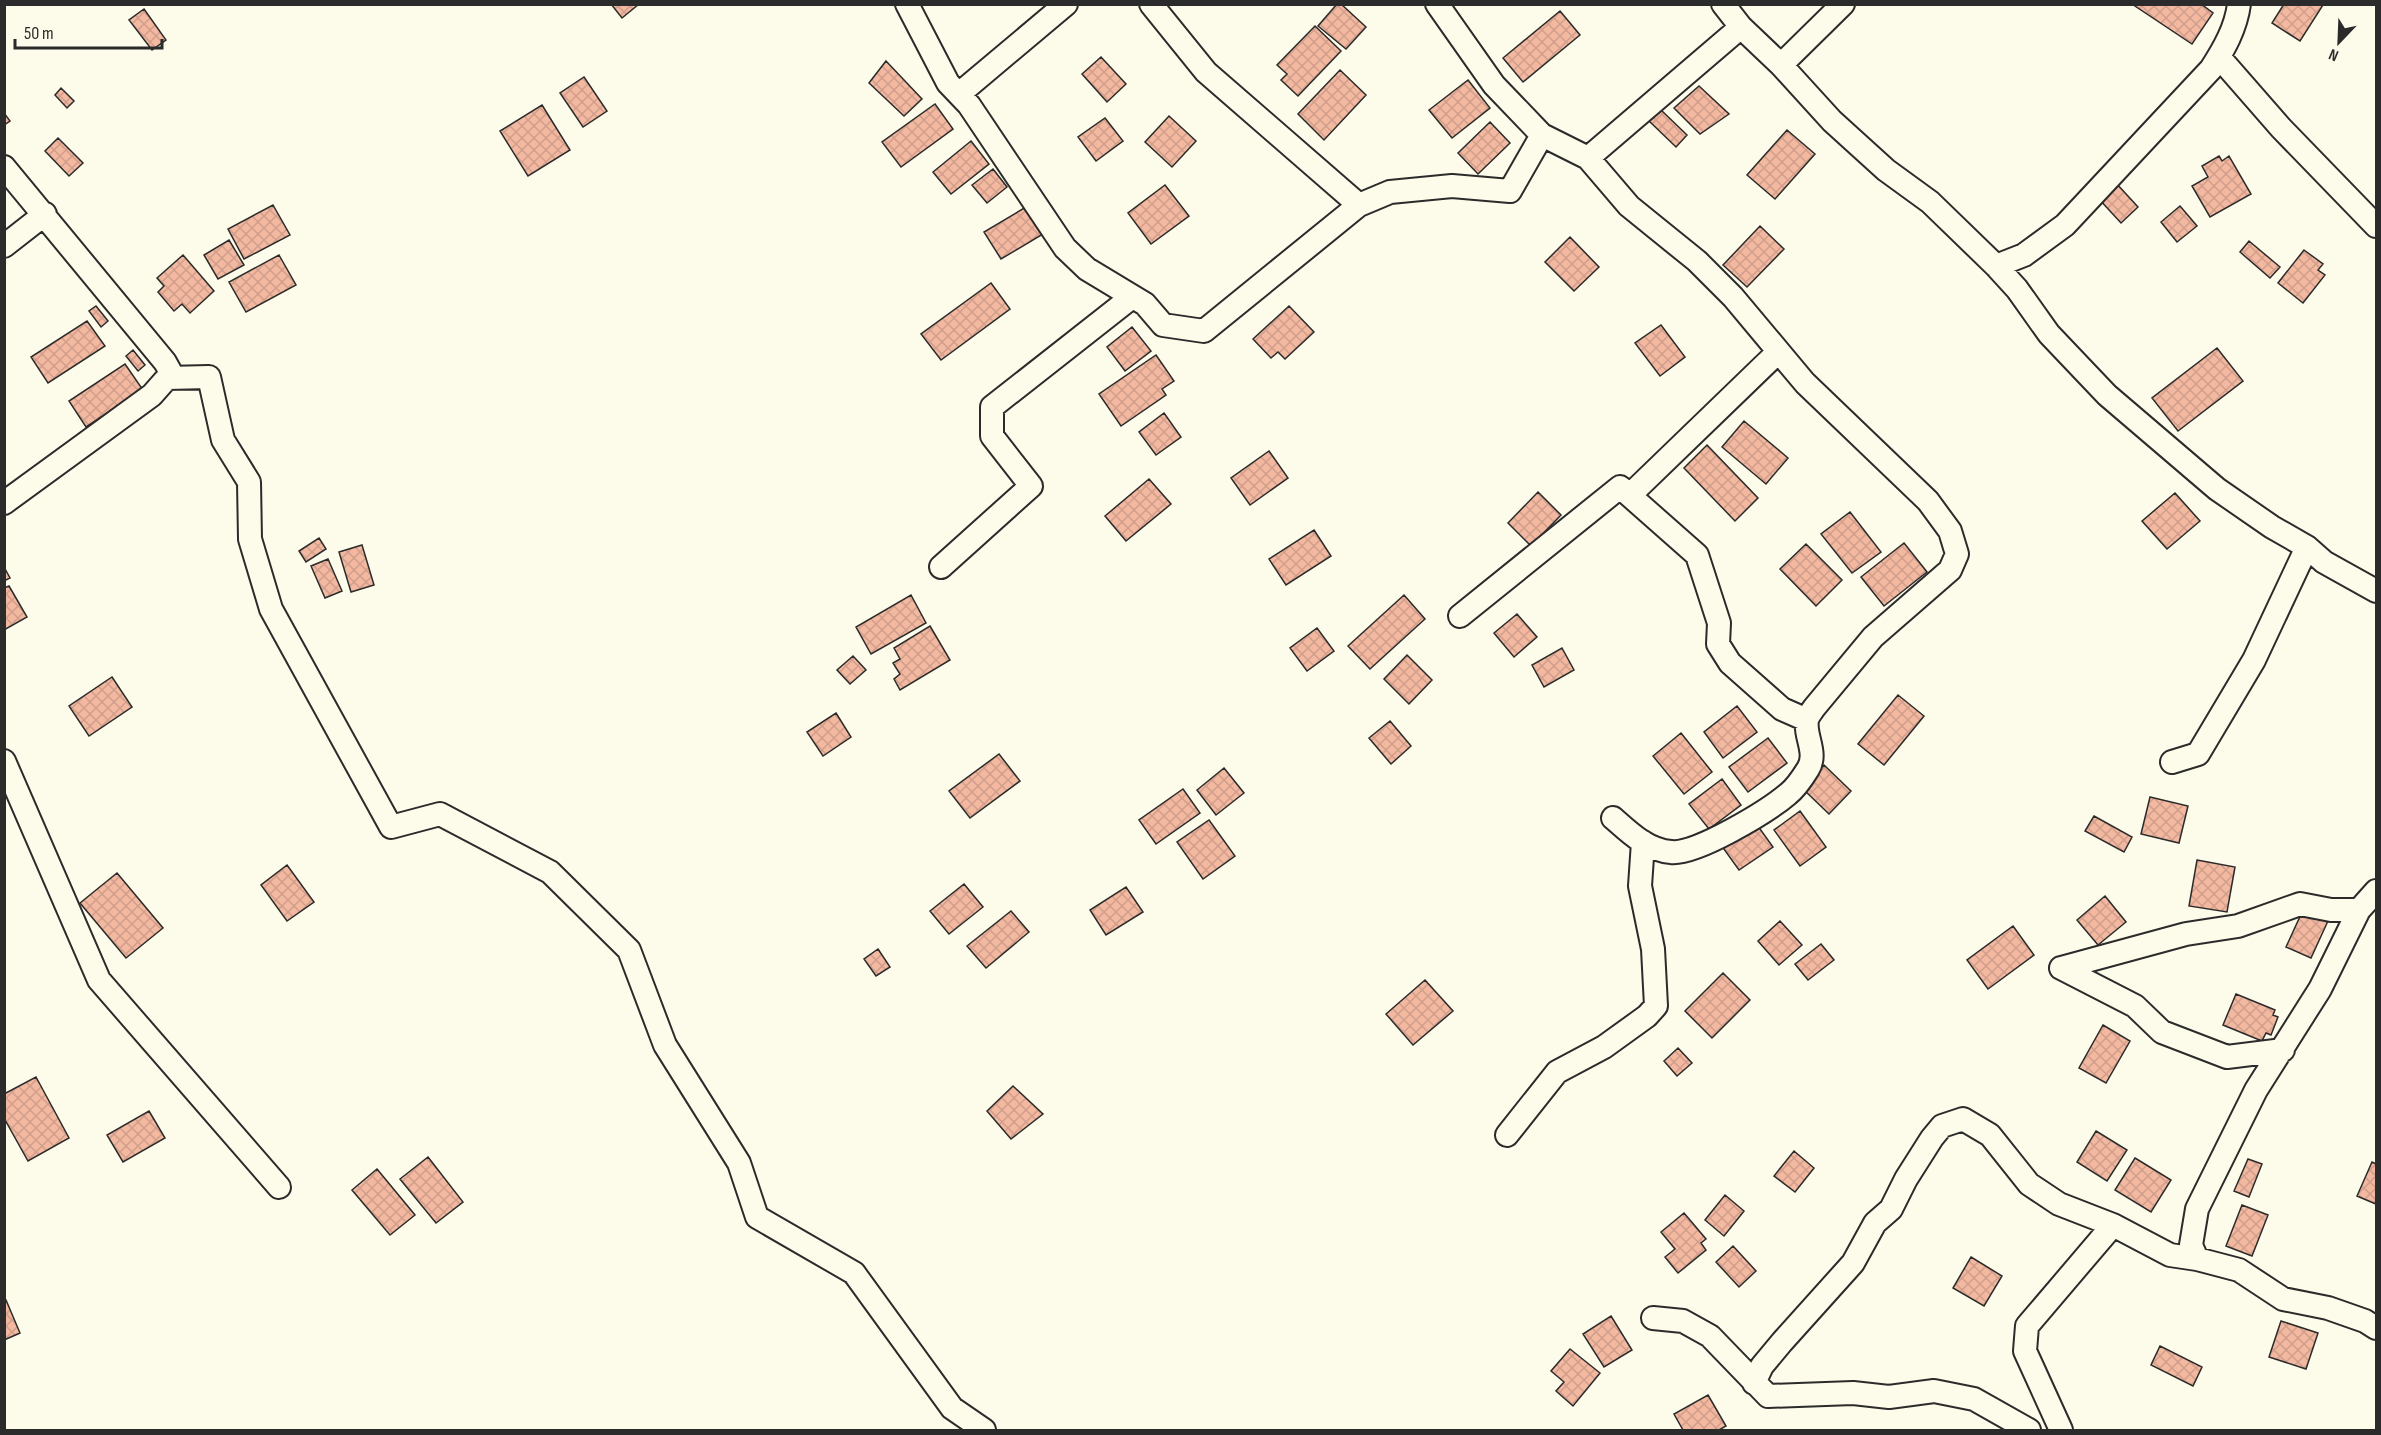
<svg xmlns="http://www.w3.org/2000/svg" width="2381" height="1435" viewBox="0 0 2381 1435" font-family="'Sofia Sans Condensed',sans-serif">
	<style>
		.building { fill: url(#building-cross-hatch); stroke: #2b2b2b; stroke-width: 1.5 }
		.lines { fill: none; stroke-linecap: round; stroke-linejoin: round }
		.minor-casing { stroke: #2b2b2b; stroke-width: 26 }
		.minor { stroke: #fdfbea; stroke-width: 22 }
	</style>
	<defs>
		<pattern id="building-cross-hatch" width="8" height="8" patternUnits="userSpaceOnUse" patternTransform="scale(1.5)"><rect width="8" height="8" fill="#f2b8a0"/><path d="M0 0l8 8M0 8l8-8" fill="none" stroke="#d09e8a"/></pattern>
	</defs>
	<rect width="100%" height="100%" fill="#fdfbea"/>
	<!-- building -->
	<path class="building" d="M611 4H639L622 18Z
		M1337 4H1341L1366 27 1346 49 1318 26Z
		M2132 4H2201L2213 13 2192 44Z
		M2284 4 2323 5 2300 41 2272 23Z
		M144 9 166 40 152 50 129 20Z
		M1560 11 1580 35 1523 82 1503 58Z
		M1315 26 1341 51 1298 96 1281 80 1287 74 1277 65Z
		M1101 57 1126 84 1107 102 1082 74Z
		M886 61 922 99 904 116 869 83Z
		M1340 70 1366 95 1324 140 1298 114Z
		M584 77 607 111 583 127 560 93Z
		M1468 80 1490 108 1452 138 1429 110Z
		M1699 86 1729 114 1700 134 1674 108Z
		M61 88 74 101 67 108 55 95Z
		M935 104 953 129 901 167 882 142Z
		M542 105 570 150 528 176 500 131Z
		M1660 109 1687 135 1676 147 1648 120Z
		M4 113 10 121 4 125Z
		M1169 116 1196 141 1172 167 1145 142Z
		M1105 118 1123 141 1096 161 1078 137Z
		M1490 122 1510 143 1478 174 1458 153Z
		M1787 130 1815 154 1775 199 1747 175Z
		M58 138 83 163 69 176 45 151Z
		M971 141 989 164 951 194 933 172Z
		M2219 156 2222 161 2229 156 2251 194 2210 217 2192 186 2208 177 2202 166Z
		M993 169 1007 187 987 203 972 185Z
		M2116 183 2138 207 2121 223 2099 199Z
		M1165 185 1189 216 1151 244 1128 213Z
		M273 205 290 235 244 259 228 229Z
		M2180 206 2197 226 2177 242 2161 222Z
		M1026 207 1043 234 1001 259 984 232Z
		M1760 226 1784 249 1747 287 1723 265Z
		M1570 237 1599 267 1574 291 1545 262Z
		M229 240 244 265 218 279 204 255Z
		M2249 241 2280 267 2270 278 2240 252Z
		M2304 250 2323 264 2318 270 2325 275 2303 303 2278 283Z
		M183 255 214 291 190 313 182 304 174 311 158 292 164 286 157 278Z
		M279 255 296 285 246 312 229 282Z
		M991 283 1010 309 941 360 921 334Z
		M96 306 108 321 101 327 89 311Z
		M1289 306 1314 332 1285 359 1278 352 1271 358 1253 339Z
		M87 321 105 346 48 383 31 357Z
		M1661 325 1685 357 1660 376 1635 343Z
		M1132 327 1151 351 1125 371 1107 347Z
		M2217 348 2243 381 2178 431 2152 398Z
		M133 350 145 365 138 371 126 356Z
		M1156 355 1174 381 1162 389 1166 395 1121 426 1099 394Z
		M125 364 143 390 86 427 69 401Z
		M1164 413 1181 437 1156 455 1139 432Z
		M1744 421 1788 458 1766 484 1722 447Z
		M1707 445 1758 498 1735 521 1684 468Z
		M1269 451 1288 478 1250 505 1231 478Z
		M1149 479 1171 504 1126 541 1105 516Z
		M1538 492 1561 515 1531 546 1508 523Z
		M2175 493 2200 521 2167 549 2142 521Z
		M1850 512 1881 552 1852 573 1821 534Z
		M1314 530 1331 556 1286 585 1269 559Z
		M319 538 326 549 306 562 299 551Z
		M1904 543 1927 572 1884 606 1861 577Z
		M1806 544 1842 580 1816 606 1780 569Z
		M362 545 374 585 351 592 339 552Z
		M328 559 342 591 325 598 311 566Z
		M4 567 10 578 4 581Z
		M9 586 27 617 4 630V588Z
		M911 595 926 623 871 654 856 627Z
		M1404 595 1425 619 1370 669 1348 646Z
		M1517 614 1537 637 1514 657 1494 633Z
		M930 626 950 660 900 690 894 679 900 674 893 663 900 659 894 648Z
		M1317 628 1334 651 1307 671 1290 648Z
		M1562 648 1574 670 1544 687 1532 665Z
		M1407 655 1432 680 1409 704 1384 679Z
		M853 656 866 670 850 684 837 670Z
		M112 677 132 707 89 736 69 706Z
		M1898 695 1924 716 1884 765 1858 744Z
		M1737 706 1757 732 1723 758 1704 732Z
		M836 713 851 737 823 756 807 732Z
		M1390 721 1411 746 1391 764 1369 738Z
		M1681 733 1712 772 1684 794 1653 756Z
		M1768 738 1787 763 1748 792 1729 767Z
		M999 754 1020 781 970 818 949 791Z
		M1824 765 1851 791 1829 814 1802 788Z
		M1224 768 1244 793 1216 815 1197 790Z
		M1722 779 1741 805 1709 829 1689 804Z
		M1183 789 1200 813 1156 844 1139 820Z
		M2150 797 2188 806 2179 843 2141 834Z
		M1800 811 1826 847 1800 866 1774 830Z
		M2094 816 2132 837 2124 852 2085 831Z
		M1209 820 1235 856 1203 879 1177 842Z
		M1755 822 1773 847 1739 870 1721 845Z
		M2197 860 2235 867 2227 912 2189 906Z
		M287 865 314 902 287 921 261 885Z
		M117 873 163 928 126 958 80 903Z
		M964 884 983 907 949 934 930 911Z
		M1126 887 1143 912 1106 935 1090 910Z
		M2105 896 2126 922 2098 945 2077 920Z
		M2303 910 2328 921 2311 958 2286 947Z
		M1011 911 1029 932 986 968 967 946Z
		M1780 921 1802 945 1779 965 1758 941Z
		M2013 926 2034 955 1988 989 1967 960Z
		M1821 944 1834 960 1808 980 1795 964Z
		M878 949 890 967 876 976 864 959Z
		M1723 973 1750 1000 1712 1038 1685 1011Z
		M1425 980 1453 1011 1413 1045 1386 1014Z
		M2236 994 2275 1010 2273 1015 2278 1017 2271 1035 2266 1033 2262 1041 2223 1025Z
		M2103 1025 2130 1041 2106 1083 2079 1068Z
		M1678 1048 1692 1063 1677 1076 1664 1061Z
		M36 1077 69 1138 28 1161 4 1118V1094Z
		M1013 1086 1043 1114 1011 1139 987 1111Z
		M149 1111 165 1138 123 1162 107 1135Z
		M2096 1131 2127 1150 2107 1181 2077 1162Z
		M1794 1151 1814 1168 1795 1192 1774 1176Z
		M428 1157 463 1202 436 1223 400 1179Z
		M2135 1158 2171 1180 2151 1212 2115 1190Z
		M2248 1159 2262 1164 2249 1197 2234 1191Z
		M2372 1162 2376 1164V1204L2357 1196Z
		M377 1169 415 1215 390 1235 352 1190Z
		M1725 1195 1744 1211 1724 1236 1705 1220Z
		M2242 1205 2268 1215 2252 1256 2226 1246Z
		M1684 1213 1706 1239 1701 1243 1706 1250 1678 1273 1665 1257 1675 1249 1661 1232Z
		M1733 1246 1756 1271 1739 1287 1716 1262Z
		M1971 1257 2002 1276 1984 1306 1953 1288Z
		M6 1300 20 1333 4 1340V1301Z
		M1611 1316 1632 1350 1604 1367 1583 1334Z
		M2281 1321 2318 1333 2306 1369 2269 1357Z
		M2160 1346 2202 1367 2193 1386 2151 1365Z
		M1570 1349 1600 1373 1573 1406 1556 1391 1564 1382 1551 1371Z
		M1708 1395 1726 1426 1719 1430H1683L1674 1414Z"/>
	<g class="lines">
		<defs>
			<path id="minor" d="M907 4 948 83 969 105 1065 248 1087 269 1145 304 1163 325 1204 331 1359 205 1390 192 1452 186 1510 191 1542 135
				M1151 4 1206 72 1359 205
				M1437 4 1494 85 1542 135 1588 158 1629 206 1697 261 1733 297 1805 383 1928 501 1950 531 1957 554 1950 570 1873 637 1814 708C1812 711 1808 716 1807 720 1804 736 1818 753 1808 769 1803 777 1796 788 1788 794 1768 811 1696 855 1671 852 1647 850 1630 833 1613 818
				M1723 4 1741 27 1781 65 1832 121 1886 170 1930 202 1996 266 2017 289 2049 334 2107 395 2217 489 2272 527 2307 547 2324 562 2376 591
				M2219 57 2281 128 2376 226
				M1781 65 1843 4
				M959 94 1066 4
				M1588 158 1741 27
				M4 167 165 362 170 371 167 378 152 395 4 503
				M4 246 45 214
				M1996 266 2024 255 2065 225 2211 69C2224 49 2236 28 2239 4
				M167 378 209 377 223 440 249 482 250 539 271 609 391 827 440 814 550 872 629 950 665 1045 739 1163 757 1217 854 1273 952 1408 984 1430
				M1630 495 1778 352
				M941 567 1031 486 992 436V407L1132 297
				M1460 616 1620 487 1697 555 1719 623 1718 644 1730 663 1782 709 1807 720
				M4 761 99 980 279 1187
				M2172 762 2198 754 2254 660 2307 547
				M2359 910 2320 989 2256 1090 2197 1209 2191 1245 2197 1259 2239 1270 2283 1299 2328 1308 2365 1321 2376 1328
				M2061 968 2186 934 2238 926 2300 904 2331 910H2359L2376 891
				M2061 968 2135 1006 2162 1032 2227 1057 2283 1050
				M1507 1135 1557 1072 1604 1047 1647 1016 1656 1006 1653 949 1640 886 1643 842
				M1653 1318 1683 1321 1710 1336 1768 1396 1853 1393 1889 1397 1934 1391 1974 1399 2029 1430
				M1754 1383 1762 1366 1782 1342 1853 1263 1875 1223 1891 1209 1906 1179 1932 1138 1942 1126 1963 1119 1990 1135 2029 1184 2059 1204 2113 1225 2170 1255 2197 1259
				M2061 1430 2025 1351 2027 1326 2113 1225"/>
		</defs>
		<!-- minor casing -->
		<use href="#minor" class="minor-casing"/>
		<!-- minor -->
		<use href="#minor" class="minor"/>
	</g>
	<!-- border -->
	<rect width="2381" height="1435" fill="none" stroke="#2b2b2b" stroke-width="12"/>
	<!-- north arrow -->
	<g transform="translate(2339 42) rotate(203)" stroke="#fdfbea" stroke-width="4.5" paint-order="stroke">
	<path d="M0-4.5L10 22L0 15L-10 22Z" fill="#2b2b2b"/>
	<text y="-9" font-size="16" font-weight="bold" text-anchor="middle" fill="#2b2b2b">N</text>
	</g>
	<!-- scale -->
	<path d="M15 39v9h147v-9" fill="none" stroke="#2b2b2b" stroke-width="3"/>
	<text x="24" y="39" font-size="18" fill="#2b2b2b" stroke="#fdfbea" stroke-width="4.5" paint-order="stroke">50 m</text>
</svg>
